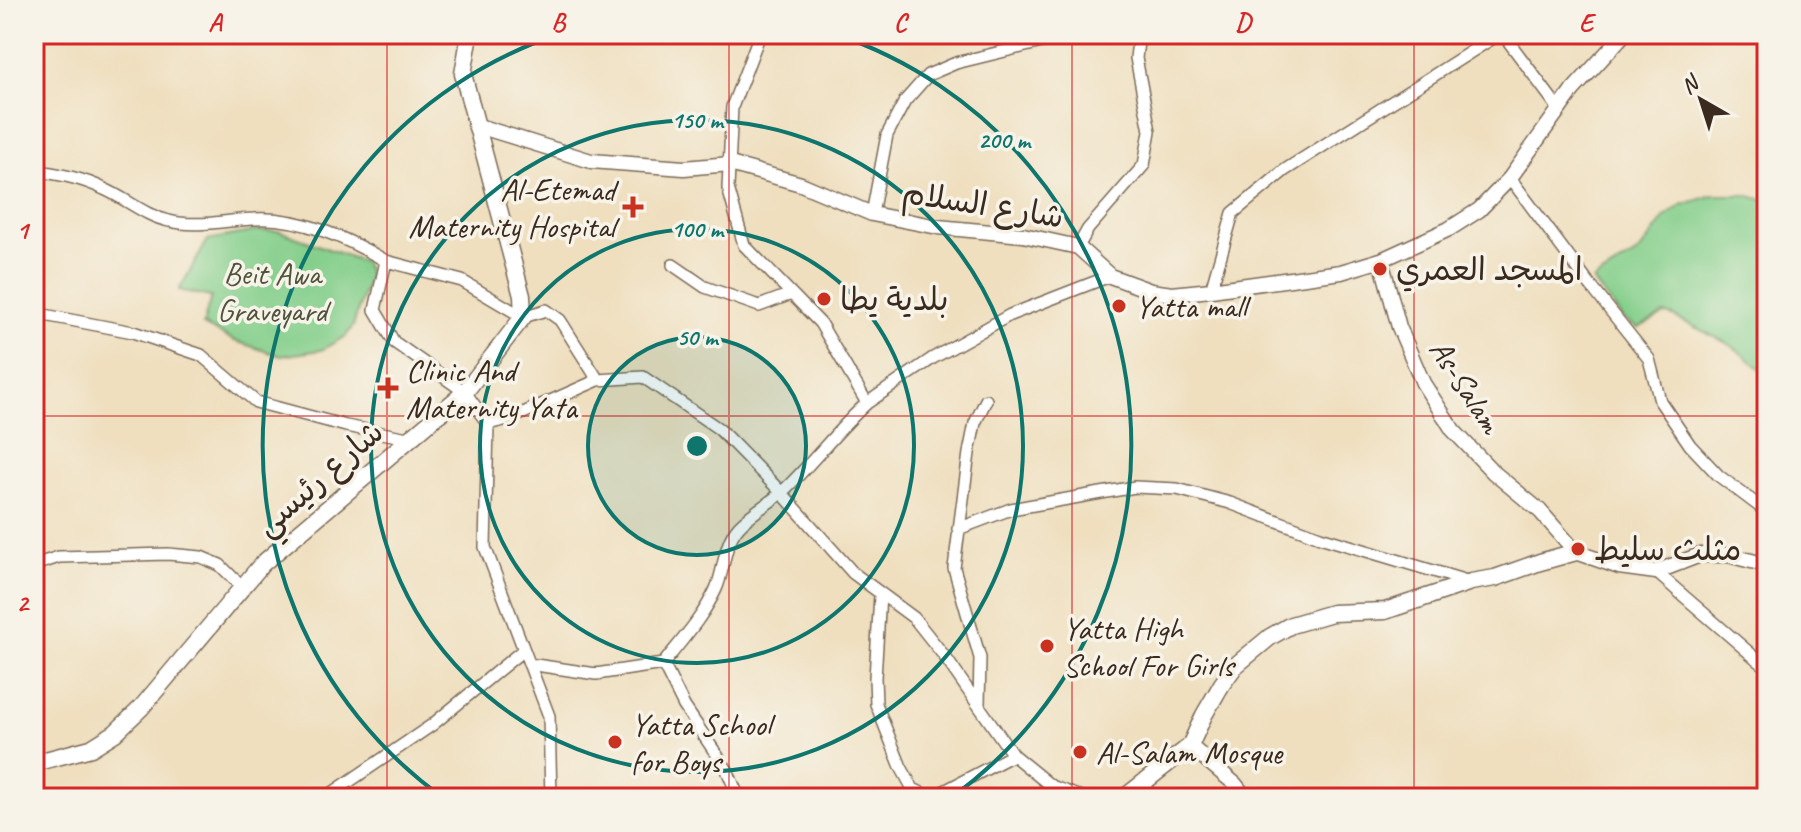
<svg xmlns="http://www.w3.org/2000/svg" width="1801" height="832" viewBox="0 0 1801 832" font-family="Caveat,'Playpen Sans Arabic',sans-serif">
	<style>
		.green { fill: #85cf8c; stroke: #607c55; stroke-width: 2 }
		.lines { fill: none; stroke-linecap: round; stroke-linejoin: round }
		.minor-casing { stroke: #7a6956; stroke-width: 14 }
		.tertiary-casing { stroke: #7a6956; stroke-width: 17 }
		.secondary-casing { stroke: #7a6956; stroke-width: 19 }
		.minor { stroke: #fff; stroke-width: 11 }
		.tertiary { stroke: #fff; stroke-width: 14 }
		.secondary { stroke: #fff; stroke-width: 16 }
		.grid { fill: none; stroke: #d62828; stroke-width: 2; stroke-opacity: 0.55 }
		.ring { fill: none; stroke: #0f766e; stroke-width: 4 }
		.poi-dot { fill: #c8321e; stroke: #f7f3e8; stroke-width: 3 }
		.labels { text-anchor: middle; stroke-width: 7; stroke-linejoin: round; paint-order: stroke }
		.poi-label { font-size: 32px; fill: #3b2a1e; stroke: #f7f3e8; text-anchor: start }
		.street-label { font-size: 32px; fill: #3b2a1e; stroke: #f7f3e8 }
		.park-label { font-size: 32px; fill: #4e533a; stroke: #f7f3e8 }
		.centre { fill: #0f766e; stroke: #f7f3e8; stroke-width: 4 }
		.ring-label { font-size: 24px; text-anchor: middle; font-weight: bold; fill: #0f766e; stroke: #f7f3e8; stroke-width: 7; stroke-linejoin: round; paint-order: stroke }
		.neatline { fill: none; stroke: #d62828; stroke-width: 3 }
		.grid-label { font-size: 26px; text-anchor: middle; font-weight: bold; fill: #d62828 }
	</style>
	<rect width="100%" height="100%" fill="#f7f3e8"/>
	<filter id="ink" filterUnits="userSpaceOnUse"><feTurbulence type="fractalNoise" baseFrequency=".0125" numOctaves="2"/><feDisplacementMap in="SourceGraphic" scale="16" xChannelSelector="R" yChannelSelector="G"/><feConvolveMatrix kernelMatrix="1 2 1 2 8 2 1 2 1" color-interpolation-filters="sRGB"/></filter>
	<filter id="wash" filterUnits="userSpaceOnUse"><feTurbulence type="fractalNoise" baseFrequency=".006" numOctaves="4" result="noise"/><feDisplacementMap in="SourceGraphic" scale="32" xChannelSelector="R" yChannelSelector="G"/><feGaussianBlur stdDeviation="1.8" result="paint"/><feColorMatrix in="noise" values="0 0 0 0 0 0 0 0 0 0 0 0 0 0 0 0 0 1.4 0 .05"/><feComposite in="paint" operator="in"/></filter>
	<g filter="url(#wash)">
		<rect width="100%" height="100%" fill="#efdfbf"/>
		<!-- green -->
		<path class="green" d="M1713 195H1746L1767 201V374L1731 345 1671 315 1664 314 1638 328 1623 319 1593 281 1639 252 1666 216 1682 205Z
			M256 231H279L364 262 369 276 353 326 346 336 321 350 281 356 235 341 203 325 211 297 179 290 208 240Z"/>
	</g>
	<g filter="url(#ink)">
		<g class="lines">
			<defs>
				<path id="minor" d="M760 34 732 107 728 188 744 245 820 323 867 403 933 358 1010 315 1110 276
					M1503 34 1559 109
					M34 170C58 174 82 178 104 189 127 199 145 216 169 221 198 228 226 220 254 219 300 216 348 239 386 261L375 310 394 342 465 392 488 424 485 547 549 716 551 798
					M1510 178 1586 280 1649 359 1660 401 1690 445 1719 476 1767 512
					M872 214 887 135 905 101 928 75 956 63 1074 34
					M1078 247 1088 229 1144 165 1150 131 1136 58 1139 34
					M386 261 462 281 523 317 546 310 560 320 598 380
					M673 265 705 287 759 306 791 294
					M1211 290 1233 213 1285 170 1499 34
					M34 313 133 332 201 355 256 402 346 426 408 438
					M488 424 512 418 598 380 643 377 719 429 781 492 853 573 914 618 945 657 1013 755 1051 786 1083 798
					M958 529 1011 509 1135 487 1177 489 1230 503 1320 537 1470 582
					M34 565 59 557 168 554 201 557 220 565 243 588
					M1656 572 1767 668
					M880 595 875 678 876 704 901 767 913 789 932 798
					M529 664 596 674 663 664 684 706 727 770 739 798
					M663 664C682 640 703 617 716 589 725 569 723 544 739 526 751 513 769 504 782 492 812 464 836 431 867 403
					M979 704 980 658 954 568 969 453 975 423 986 400
					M325 798 432 725 522 651
					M931 798 1013 755
					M1041 798 1051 786"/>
				<path id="tertiary" d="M475 125 591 161 684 168 730 164 801 184 872 214 938 227 1023 235 1078 247 1110 276 1151 291 1172 294 1211 290 1341 272 1381 260 1449 229 1479 210 1510 178 1573 90 1624 34
					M1381 260 1399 327 1423 383 1453 430 1493 472 1540 511 1576 552 1619 567 1656 572 1700 555H1728L1767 565
					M1190 746 1235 784 1246 798"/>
				<path id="secondary" d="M34 763 91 748 115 733 141 708 262 564 465 392 523 317 522 296 463 74 470 34
					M1124 798 1190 746 1204 715 1222 684 1235 666 1270 637 1291 625 1332 613 1385 611 1471 582 1495 578 1540 562 1576 552"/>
			</defs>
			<!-- minor casing -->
			<use href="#minor" class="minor-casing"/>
			<!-- tertiary casing -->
			<use href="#tertiary" class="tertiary-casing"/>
			<!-- secondary casing -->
			<use href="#secondary" class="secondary-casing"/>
			<!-- minor -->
			<use href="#minor" class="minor"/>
			<!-- tertiary -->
			<use href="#tertiary" class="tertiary"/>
			<!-- secondary -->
			<use href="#secondary" class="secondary"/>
		</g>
	</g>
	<!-- grid -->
	<path class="grid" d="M387 34V798M729 34V798M1072 34V798M1414 34V798M34 416H1767"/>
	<!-- distance rings -->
	<circle cx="697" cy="446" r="109" fill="#0f766e" fill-opacity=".12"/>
	<g class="ring">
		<circle cx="697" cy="446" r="109"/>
		<circle cx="697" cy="446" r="217"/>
		<circle cx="697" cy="446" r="326"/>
		<path d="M442 797A434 434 0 0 1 559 34M835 34A434 434 0 0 1 952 797"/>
	</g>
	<!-- markers -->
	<g class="poi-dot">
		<path d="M629 195h8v8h8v8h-8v8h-8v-8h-8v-8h8z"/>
		<circle cx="1380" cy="269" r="8"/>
		<circle cx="824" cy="299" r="8"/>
		<circle cx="1119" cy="306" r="8"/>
		<path d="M384 376h8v8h8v8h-8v8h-8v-8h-8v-8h8z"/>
		<circle cx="1578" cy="549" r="8"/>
		<circle cx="1047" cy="646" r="8"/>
		<circle cx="615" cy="742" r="8"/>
		<circle cx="1080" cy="752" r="8"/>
	</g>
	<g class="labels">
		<!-- poi labels -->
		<g class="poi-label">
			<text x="615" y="200" text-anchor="end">Al-Etemad<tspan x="615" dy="37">Maternity Hospital</tspan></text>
			<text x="1396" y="280">المسجد العمري</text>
			<text x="840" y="310">بلدية يطا</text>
			<text x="1135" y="317">Yatta mall</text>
			<text x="406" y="381">Clinic And<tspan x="406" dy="37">Maternity Yata</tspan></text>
			<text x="1594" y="560">مثلث سليط</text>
			<text x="1063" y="639">Yatta High<tspan x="1063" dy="37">School For Girls</tspan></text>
			<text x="631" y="735">Yatta School<tspan x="631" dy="37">for Boys</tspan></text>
			<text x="1096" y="763">Al-Salam Mosque</text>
		</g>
		<!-- street labels -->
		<g class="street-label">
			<text transform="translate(983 204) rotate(9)" y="11">شارع السلام</text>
			<text transform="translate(1466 386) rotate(57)" y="11">As-Salam</text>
			<text transform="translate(319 478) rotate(-41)" y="11">شارع رئيسي</text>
		</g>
		<!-- park labels -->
		<g class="park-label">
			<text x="272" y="284">Beit Awa<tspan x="272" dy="37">Graveyard</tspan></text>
		</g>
	</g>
	<circle cx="697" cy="446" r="12" class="centre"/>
	<g class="ring-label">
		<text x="697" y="128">150 m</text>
		<text x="1004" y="148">200 m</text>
		<text x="697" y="237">100 m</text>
		<text x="697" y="345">50 m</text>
	</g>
	<!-- margin -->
	<rect width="1801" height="832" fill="none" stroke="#f7f3e8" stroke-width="88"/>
	<!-- north arrow -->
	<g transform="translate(1701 100) rotate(321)" stroke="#f7f3e8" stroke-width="6" paint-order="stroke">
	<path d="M0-6L14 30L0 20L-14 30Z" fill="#3b2a1e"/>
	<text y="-12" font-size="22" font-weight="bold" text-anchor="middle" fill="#3b2a1e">N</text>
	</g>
	<rect x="44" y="44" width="1713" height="744" class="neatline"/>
	<g class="grid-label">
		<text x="215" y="31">A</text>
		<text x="558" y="31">B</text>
		<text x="900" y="31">C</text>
		<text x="1243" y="31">D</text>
		<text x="1586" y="31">E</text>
		<text x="22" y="239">1</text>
		<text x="22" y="611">2</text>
	</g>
</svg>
